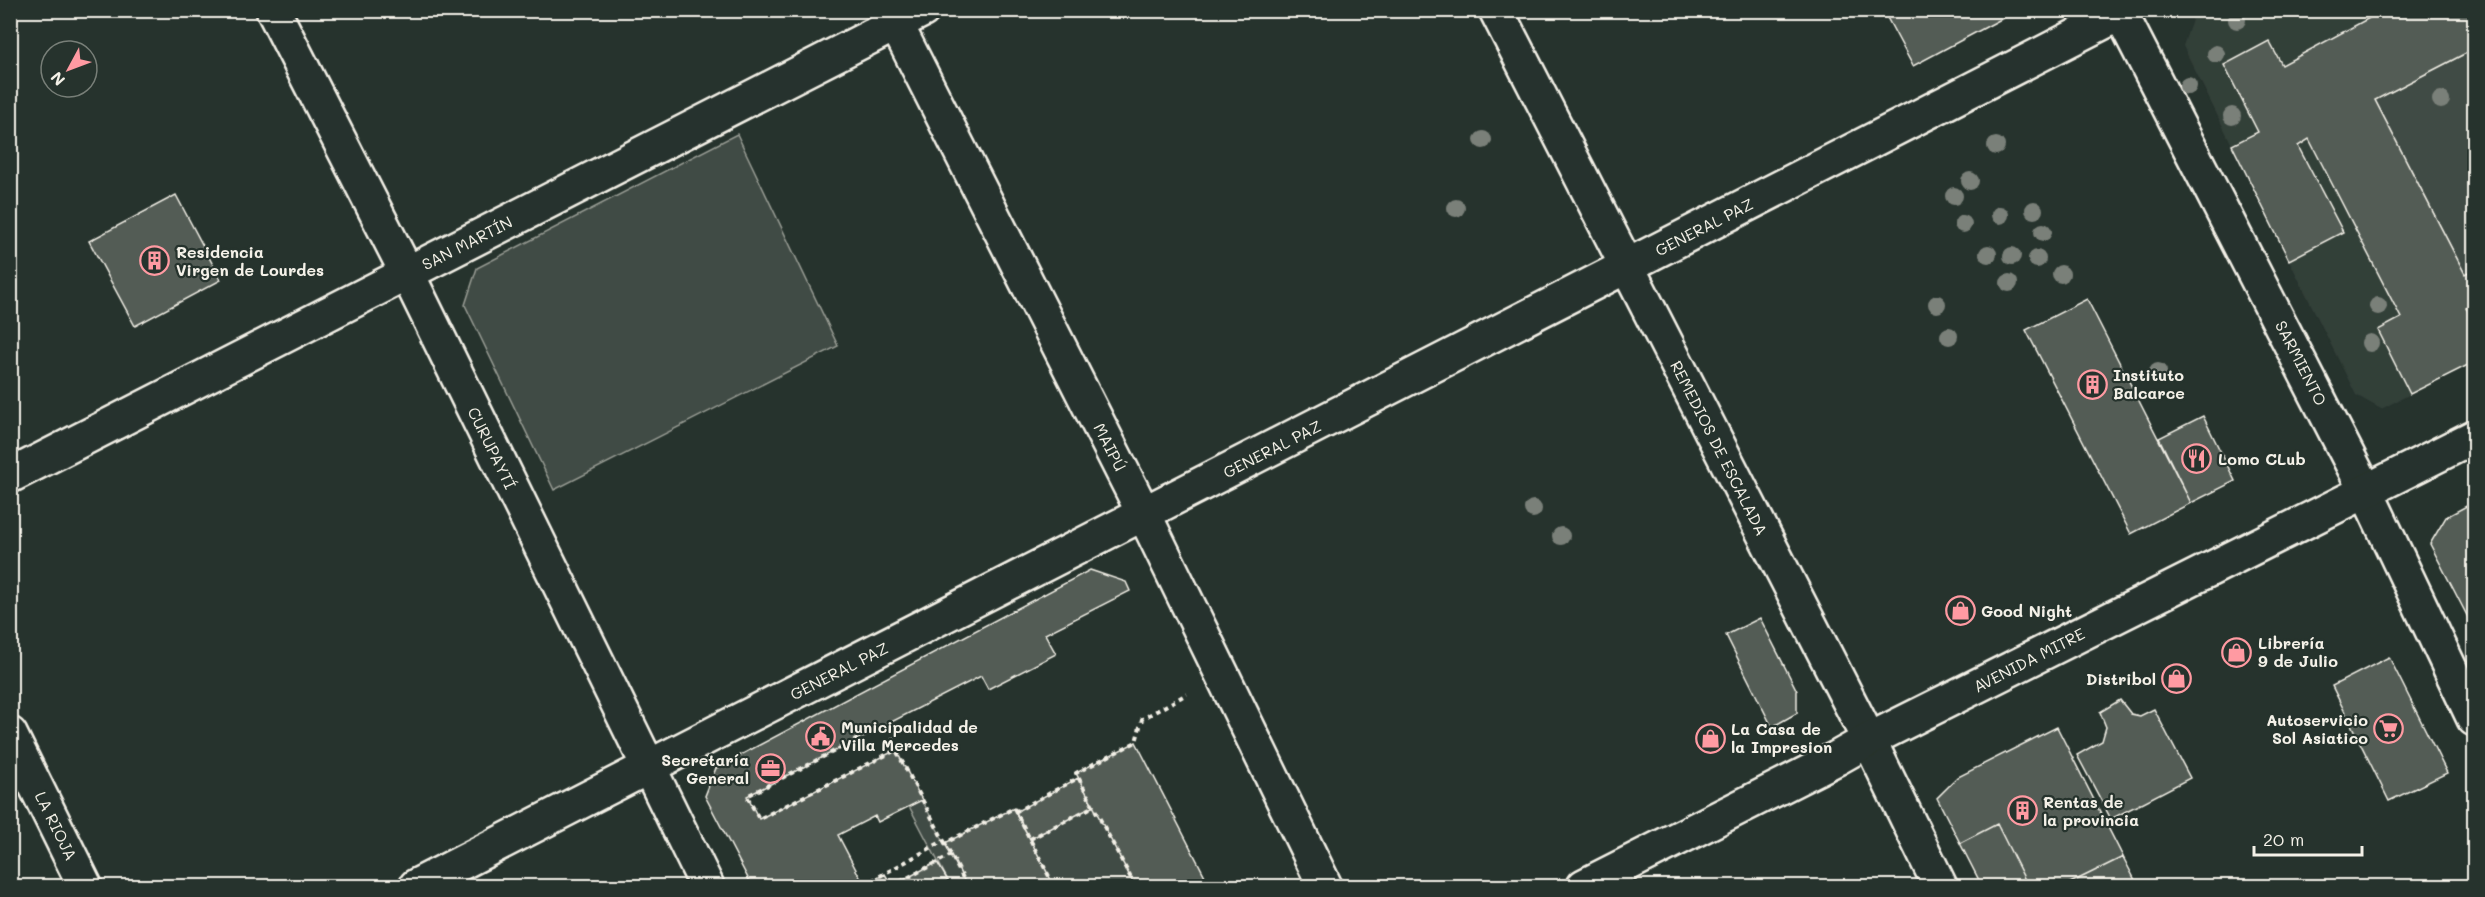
<svg xmlns="http://www.w3.org/2000/svg" width="2485" height="897" viewBox="0 0 2485 897" font-family="Mali,sans-serif">
	<style>
		.built { fill: #333f39 }
		.green { fill: #414b45; stroke: #9a9e96; stroke-width: 1.5 }
		.building { fill: #525c55; stroke: #f4f1e8; stroke-width: 1.5 }
		.lines { fill: none; stroke-linecap: round; stroke-linejoin: round }
		.minor-casing { stroke: #f4f1e8; stroke-width: 38 }
		.major-casing { stroke: #f4f1e8; stroke-width: 38 }
		.path { stroke: #f4f1e8; stroke-width: 4; stroke-dasharray: 4.5 4.5; stroke-linecap: butt }
		.minor { stroke: #26332d; stroke-width: 33 }
		.major { stroke: #26332d; stroke-width: 33 }
		.tree { fill: #7a8079 }
		.labels { text-anchor: middle; stroke-width: 4.5; stroke-linejoin: round; paint-order: stroke }
		.street-label { font-size: 16px; fill: #f4f1e8; stroke: #26332d }
		.poi-label { font-size: 16px; font-weight: bold; fill: #f4f1e8; stroke: #26332d; text-anchor: start }
	</style>
	<rect width="100%" height="100%" fill="#26332d"/>
	<filter id="ink" filterUnits="userSpaceOnUse"><feTurbulence type="fractalNoise" baseFrequency=".0167" numOctaves="2"/><feDisplacementMap in="SourceGraphic" scale="12" xChannelSelector="R" yChannelSelector="G"/><feConvolveMatrix kernelMatrix="1 2 1 2 8 2 1 2 1" color-interpolation-filters="sRGB"/></filter>
	<g filter="url(#ink)">
		<!-- built -->
		<path class="built" d="M2201 11H2474V362L2381 409 2356 395 2183 46 2194 14Z"/>
		<!-- green -->
		<path class="green" d="M2474 49V269L2465 274 2375 100Z
			M737 134 838 346 554 490 465 305 477 268Z
			M922 800 967 886H951L909 806Z
			M1094 806 1135 886H1054L1030 839Z"/>
		<!-- building -->
		<path class="building" d="M1883 10H2018L1913 66Z
			M2384 10H2474V49L2375 100 2465 274 2474 269V303L2466 307 2474 324V362L2410 394 2378 330 2401 318 2309 139 2298 146 2343 232 2289 260 2232 145 2258 132 2224 65 2269 41 2282 65Z
			M176 195 221 280 135 326 89 241Z
			M2087 299 2191 503 2131 534 2026 330Z
			M2203 416 2235 481 2191 503 2159 438Z
			M2474 502V629L2430 544 2446 517Z
			M1090 570 1126 582 1130 591 1045 634 1056 654 988 689 981 676 747 796 759 819 896 750 922 800 878 822 875 816 838 835 864 885 885 874 892 886H752L705 796 716 768Z
			M1760 618 1797 691V713L1772 727 1726 635Z
			M2389 657 2447 773 2389 801 2332 686Z
			M2120 700 2131 714 2140 716 2154 709 2190 778 2111 819 2077 755 2102 741 2106 727 2100 712Z
			M2057 727 2123 857 2064 886H2028L1997 824 1960 843 1937 798 1958 777Z
			M1136 742 1210 886H1135L1076 773Z
			M1078 778 1094 806 1030 839 1015 812Z
			M1014 808 1054 886H967L945 843Z
			M1997 824 2028 886H1982L1960 843Z
			M2123 857 2138 886H2064Z
			M937 862 951 886H892Z"/>
		<g class="lines">
			<defs>
				<path id="minor" d="M273 10 407 273 707 886
					M889 10 1144 514 1325 886
					M1496 10 1869 740 1940 886
					M2119 10 2366 491 2474 719
					M10 476 923 10
					M10 734 85 886
					M416 886 2127 10"/>
				<path id="major" d="M1584 886 1837 758 1869 740 2474 437"/>
			</defs>
			<!-- minor casing -->
			<use href="#minor" class="minor-casing"/>
			<!-- major casing -->
			<use href="#major" class="major-casing"/>
			<!-- path -->
			<path class="path" d="M896 750 889 723 747 796 759 819 896 750 945 843
				M1015 812 1078 778
				M1030 839 1094 806
				M864 885 943 841
				M892 886 951 855
				M960 886 965 884
				M967 886 945 843 1014 808 1054 886
				M1135 886 1076 773 1136 742 1142 719 1187 694"/>
			<!-- minor -->
			<use href="#minor" class="minor"/>
			<!-- major -->
			<use href="#major" class="major"/>
		</g>
		<!-- trees -->
		<g class="tree">
			<circle cx="2237" cy="20" r="9"/>
			<circle cx="2216" cy="54" r="9"/>
			<circle cx="2188" cy="86" r="9"/>
			<circle cx="2441" cy="100" r="9"/>
			<circle cx="2232" cy="116" r="9"/>
			<circle cx="1483" cy="140" r="9"/>
			<circle cx="1996" cy="146" r="9"/>
			<circle cx="1970" cy="181" r="9"/>
			<circle cx="1954" cy="196" r="9"/>
			<circle cx="1456" cy="208" r="9"/>
			<circle cx="2034" cy="210" r="9"/>
			<circle cx="2000" cy="215" r="9"/>
			<circle cx="1963" cy="224" r="9"/>
			<circle cx="2043" cy="232" r="9"/>
			<circle cx="1988" cy="254" r="9"/>
			<circle cx="2012" cy="256" r="9"/>
			<circle cx="2037" cy="259" r="9"/>
			<circle cx="2061" cy="274" r="9"/>
			<circle cx="2009" cy="283" r="9"/>
			<circle cx="1937" cy="304" r="9"/>
			<circle cx="2378" cy="306" r="9"/>
			<circle cx="1949" cy="336" r="9"/>
			<circle cx="2370" cy="343" r="9"/>
			<circle cx="2158" cy="372" r="9"/>
			<circle cx="1533" cy="509" r="9"/>
			<circle cx="1561" cy="536" r="9"/>
		</g>
	</g>
	<!-- icons -->
	<defs>
		<symbol id="building-ring" viewBox="-11 -11 22 22"><circle r="9.5" fill="#26332d" stroke="#ff9aa2" stroke-width="1.5"/><path d="M-4-6H4V6H1V3H-1V6H-4ZM-2.5-4.3h1.7v1.8h-1.7ZM.8-4.3h1.7v1.8H.8ZM-2.5-1h1.7V.8h-1.7ZM.8-1h1.7V.8H.8Z" fill="#ff9aa2"/></symbol>
		<symbol id="restaurant-ring" viewBox="-11 -11 22 22"><circle r="9.5" fill="#26332d" stroke="#ff9aa2" stroke-width="1.5"/><path d="M-5-6h1v4h1v-4h1v4h1v-4h1v5L-1.5 .5V6h-2V.5L-5-1ZM5-6V6H3V1.5H1.5Q1.5-4 5-6Z" fill="#ff9aa2"/></symbol>
		<symbol id="shop-ring" viewBox="-11 -11 22 22"><circle r="9.5" fill="#26332d" stroke="#ff9aa2" stroke-width="1.5"/><path d="M-5-2.5h2.3a2.7 3.5 0 0 1 5.4 0H5L5.5 6h-11ZM-1.5-2.5h3a1.5 2.3 0 0 0-3 0Z" fill="#ff9aa2"/></symbol>
		<symbol id="supermarket-ring" viewBox="-11 -11 22 22"><circle r="9.5" fill="#26332d" stroke="#ff9aa2" stroke-width="1.5"/><path d="M-6-5.5h2.5l.6 2H6L4.5 2H-2.5L-4.4-4H-6ZM-1.5 3.2a1.3 1.3 0 1 0 .1 0ZM3 3.2a1.3 1.3 0 1 0 .1 0Z" fill="#ff9aa2"/></symbol>
		<symbol id="civic-ring" viewBox="-11 -11 22 22"><circle r="9.5" fill="#26332d" stroke="#ff9aa2" stroke-width="1.5"/><path d="M-.6-6.5H3V-4.5H.6V-3L4-1V1h2V6H-6V1h2V-1L-.6-3ZM-1.2 2.5V6h2.4V2.5Z" fill="#ff9aa2"/></symbol>
		<symbol id="office-ring" viewBox="-11 -11 22 22"><circle r="9.5" fill="#26332d" stroke="#ff9aa2" stroke-width="1.5"/><path d="M-6-3h4V-5.5h4V-3h4V5H-6ZM-1-4.5V-3h2v-1.5ZM-6 0V1H6V0Z" fill="#ff9aa2"/></symbol>
	</defs>
	<g fill-rule="evenodd">
		<use href="#building-ring" x="138" y="244" width="33" height="33"/>
		<use href="#building-ring" x="2076" y="368" width="33" height="33"/>
		<use href="#restaurant-ring" x="2180" y="442" width="33" height="33"/>
		<use href="#shop-ring" x="1944" y="594" width="33" height="33"/>
		<use href="#shop-ring" x="2220" y="636" width="33" height="33"/>
		<use href="#shop-ring" x="2160" y="662" width="33" height="33"/>
		<use href="#supermarket-ring" x="2372" y="712" width="33" height="33"/>
		<use href="#civic-ring" x="804" y="720" width="33" height="33"/>
		<use href="#shop-ring" x="1694" y="722" width="33" height="33"/>
		<use href="#office-ring" x="754" y="752" width="33" height="33"/>
		<use href="#building-ring" x="2006" y="794" width="33" height="33"/>
	</g>
	<g class="labels">
		<!-- street labels -->
		<g class="street-label">
			<text transform="translate(1704 227) rotate(-27)" y="6">GENERAL PAZ</text>
			<text transform="translate(467 243) rotate(-27)" y="6">SAN MARTÍN</text>
			<text transform="translate(2301 363) rotate(63)" y="6">SARMIENTO</text>
			<text transform="translate(1110 447) rotate(63)" y="6">MAIPÚ</text>
			<text transform="translate(492 448) rotate(64)" y="6">CURUPAYTÍ</text>
			<text transform="translate(1719 448) rotate(63)" y="6">REMEDIOS DE ESCALADA</text>
			<text transform="translate(1272 449) rotate(-27)" y="6">GENERAL PAZ</text>
			<text transform="translate(2029 660) rotate(-27)" y="6">AVENIDA MITRE</text>
			<text transform="translate(839 671) rotate(-27)" y="6">GENERAL PAZ</text>
			<text transform="translate(56 826) rotate(64)" y="6">LA RIOJA</text>
		</g>
		<!-- poi labels -->
		<g class="poi-label">
			<text x="176" y="258">Residencia<tspan x="176" dy="18">Virgen de Lourdes</tspan></text>
			<text x="2113" y="381">Instituto<tspan x="2113" dy="18">Balcarce</tspan></text>
			<text x="2218" y="465">Lomo CLub</text>
			<text x="1981" y="617">Good Night</text>
			<text x="2258" y="649">Librería<tspan x="2258" dy="18">9 de Julio</tspan></text>
			<text x="2156" y="685" text-anchor="end">Distribol</text>
			<text x="2368" y="726" text-anchor="end">Autoservicio<tspan x="2368" dy="18">Sol Asiatico</tspan></text>
			<text x="841" y="733">Municipalidad de<tspan x="841" dy="18">Villa Mercedes</tspan></text>
			<text x="1731" y="735">La Casa de<tspan x="1731" dy="18">la Impresion</tspan></text>
			<text x="749" y="766" text-anchor="end">Secretaría<tspan x="749" dy="18">General</tspan></text>
			<text x="2043" y="808">Rentas de<tspan x="2043" dy="18">la provincia</tspan></text>
		</g>
	</g>
	<!-- margin -->
	<rect width="2485" height="897" fill="none" stroke="#26332d" stroke-width="36"/>
	<rect x="18" y="18" width="2449" height="861" fill="none" stroke="#f4f1e8" stroke-width="2" filter="url(#ink)"/>
	<!-- north arrow -->
	<g transform="translate(69 69) rotate(229)"><circle r="28" fill="#26332d" stroke="#787f78" stroke-width="1.5"/>
	<path d="M0-4.5L10 22L0 15L-10 22Z" fill="#ff9aa2"/>
	<text y="-9" font-size="16" font-weight="bold" text-anchor="middle" fill="#f4f1e8">N</text>
	</g>
	<!-- scale -->
	<path d="M2254 846v9h108v-9" fill="none" stroke="#f4f1e8" stroke-width="3"/>
	<text x="2263" y="846" font-size="18" fill="#f4f1e8" stroke="#26332d" stroke-width="4.5" paint-order="stroke">20 m</text>
</svg>
